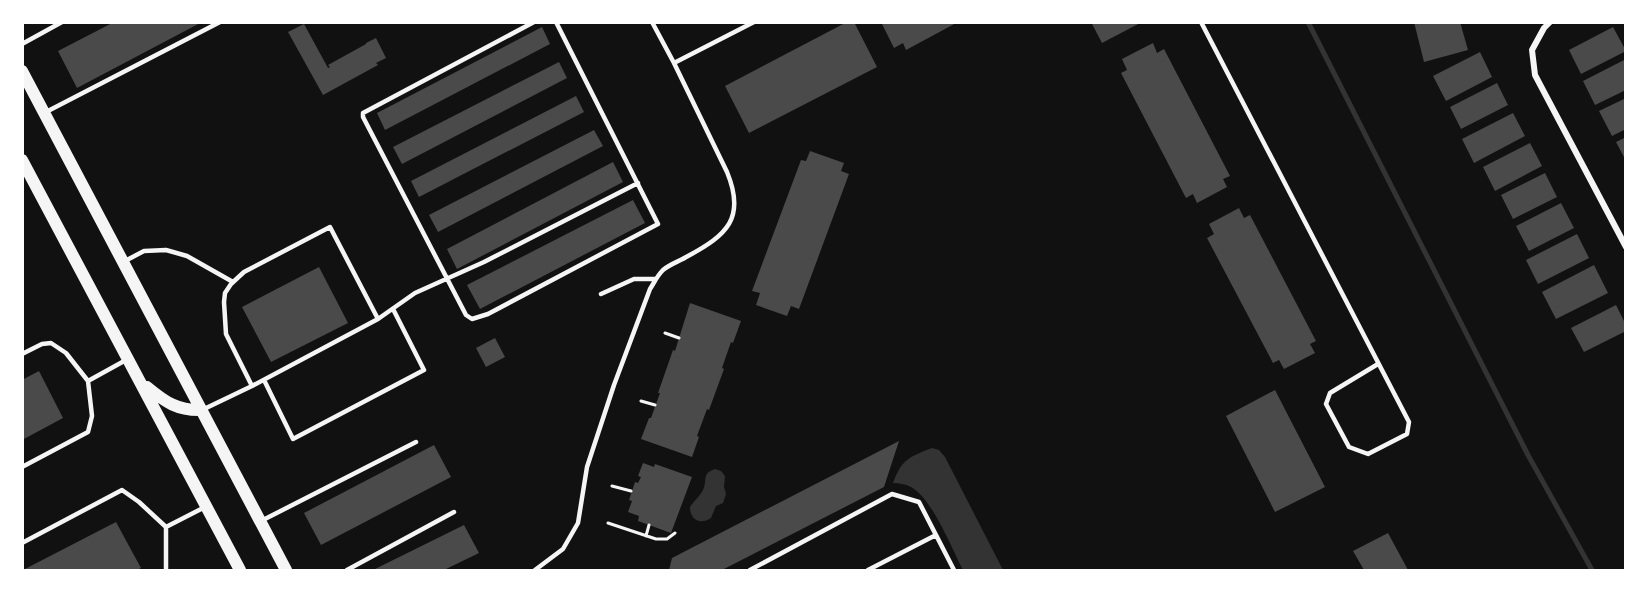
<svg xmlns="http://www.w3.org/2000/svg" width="1648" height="593" viewBox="0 0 1648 593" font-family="Karla,sans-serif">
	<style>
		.water { fill: #333 }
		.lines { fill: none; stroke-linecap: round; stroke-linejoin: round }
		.stream { stroke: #333; stroke-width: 5 }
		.building { fill: #4a4a4a }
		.path { stroke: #f5f5f5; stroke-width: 3 }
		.service { stroke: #f5f5f5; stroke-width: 4.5 }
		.minor { stroke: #f5f5f5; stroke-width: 6 }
		.secondary { stroke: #f5f5f5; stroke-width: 12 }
	</style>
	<rect width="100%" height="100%" fill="#111"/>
	<!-- water -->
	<path class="water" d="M932 448 939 450 945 457 1003 570H963C952 549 932 498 911 487 905 484 899 483 893 483 902 459 909 457 932 448Z
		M715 469 721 471 725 476 724 487 726 494 723 503 716 506 711 518C700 525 690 520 690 507 694 501 700 496 703 490 708 479 701 474 715 469Z"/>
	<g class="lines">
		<!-- stream -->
		<path class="stream" d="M1308 22 1528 455 1592 570"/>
	</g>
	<!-- building -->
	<path class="building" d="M114 22H202L77 88 58 51Z
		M847 22H854L877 67 749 133 725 86Z
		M881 22H958L906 50 903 43 894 48Z
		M1091 22H1142L1102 43Z
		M1414 22H1460L1468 50 1424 62Z
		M304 24 328 68 330 67 328 65 366 44V43L376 38 386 58 376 63 378 65 323 95 288 32Z
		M542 27 550 44 385 130 377 113Z
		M1613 27 1626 51 1581 74 1569 50Z
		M1153 43 1157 53 1164 49 1230 176 1223 179 1227 187 1197 203 1193 194 1186 198 1121 73 1127 70 1122 59Z
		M1480 52 1492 77 1446 101 1433 76Z
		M1626 59V90L1595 105 1583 81Z
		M559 62 567 78 402 164 393 147Z
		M1497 83 1508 105 1461 129 1450 107Z
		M576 96 584 112 419 197 411 181Z
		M1626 98V129L1612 136 1599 111Z
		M1513 113 1525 136 1474 163 1462 139Z
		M594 130 603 146 438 232 429 215Z
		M1626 137V161L1616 142Z
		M1530 143 1542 166 1495 191 1483 167Z
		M810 151 844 163 841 171 849 174 799 309 791 306 787 316 756 305 760 293 752 291 801 160 806 161Z
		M613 162 623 182 457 269 447 249Z
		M1545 173 1557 197 1513 219 1501 195Z
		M633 200 645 223 480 309 467 285Z
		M1561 203 1574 228 1529 251 1516 226Z
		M1239 208 1244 218 1250 215 1316 341 1310 344 1315 353 1284 369 1279 360 1273 363 1207 238 1214 234 1209 224Z
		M1577 234 1589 258 1538 284 1526 260Z
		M1594 265 1608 293 1556 319 1542 292Z
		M319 267 348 323 271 362 242 307Z
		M690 303 741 321 733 343 731 342 722 368 724 369 709 410 707 409 697 436 699 437 692 457 641 439 649 418H651L660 393H658L673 350 675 351Z
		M1616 305 1626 325V331L1584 352 1571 328Z
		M495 338 505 357 486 367 476 348Z
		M39 371 63 418 22 440V380Z
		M1275 390 1325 487 1275 512 1226 416Z
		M899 441 884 487 722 570H669L672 558Z
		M434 445 451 477 321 545 304 513Z
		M643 463 654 467 655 464 692 477 671 533 638 521 639 516 628 512 632 501 629 500 635 482 638 483 641 477 638 476Z
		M116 522 141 568 137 570H23Z
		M464 525 479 553 444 570H373Z
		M1388 533 1408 570H1364L1353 551Z"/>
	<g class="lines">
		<!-- path -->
		<path class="path" d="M665 333 679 338
			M641 401 655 405
			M612 486 631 491
			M608 523 656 539H667L675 533
			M646 536 649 525"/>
		<!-- service -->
		<path class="service" d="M534 22 363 113V117L466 315 472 319 488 314 658 224 556 22
			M1201 22 1409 422 1407 434 1368 454 1349 447 1326 404 1330 393 1378 364
			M22 44 62 22
			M674 63 754 22
			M46 112 220 22
			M125 261 144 251 166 250 187 256 233 282
			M601 294 634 279H656
			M22 354 42 344 51 343 66 353 88 381 126 360
			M264 380 293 439 424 370 393 309
			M252 386 226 334 224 302 225 293 231 284 244 272 330 227 378 319
			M202 410 252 386 378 319 415 293 484 262 638 183
			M22 467 88 432 92 416 88 381
			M261 521 416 442
			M166 527V570
			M22 543 122 490 139 502 166 527 205 507
			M347 570 454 512
			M535 570 563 549 578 523 587 467 614 385 650 289C654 283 657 276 663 270 670 264 680 261 688 256 727 235 746 218 727 172L674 63 652 22
			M750 570 892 494 919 502 954 570
			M868 570 936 535"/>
		<!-- minor -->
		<path class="minor" d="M1550 22 1544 28 1532 50 1535 75 1626 247"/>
		<!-- secondary -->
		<path class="secondary" d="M22 71 286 570
			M22 160 240 570
			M147 387C165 402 178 411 202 410"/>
	</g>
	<!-- border -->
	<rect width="1648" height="593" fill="none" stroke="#ffffff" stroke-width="48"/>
</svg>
